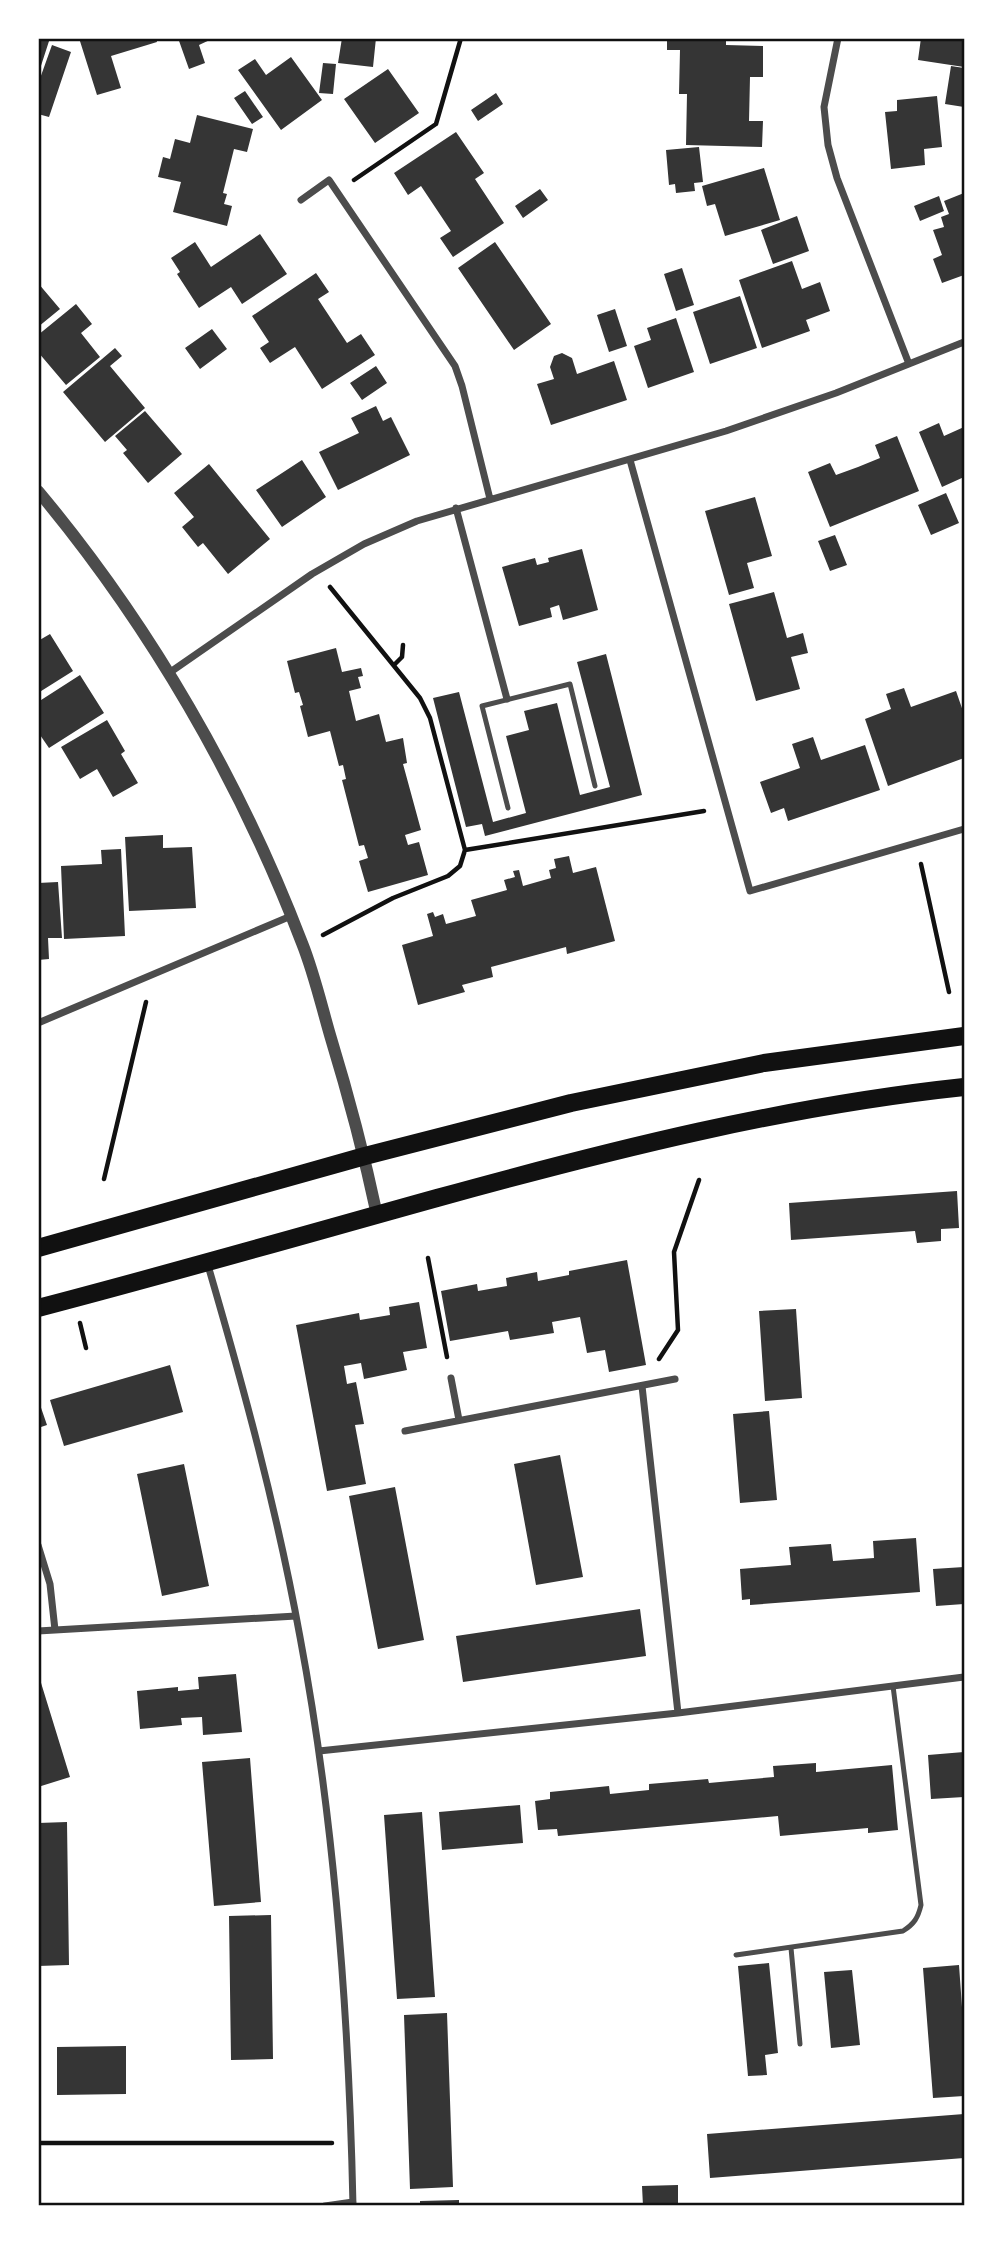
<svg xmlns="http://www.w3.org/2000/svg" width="1003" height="2244" viewBox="0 0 1003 2244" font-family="Mulish,sans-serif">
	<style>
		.building { fill: #353535 }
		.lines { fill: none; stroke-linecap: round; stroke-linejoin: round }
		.path { stroke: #111; stroke-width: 4.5 }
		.service { stroke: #4c4c4c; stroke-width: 5 }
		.minor { stroke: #4c4c4c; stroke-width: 7 }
		.tertiary { stroke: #4c4c4c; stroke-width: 12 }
		.primary { stroke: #111; stroke-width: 18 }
		.neatline { fill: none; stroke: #111; stroke-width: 2.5 }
	</style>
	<rect width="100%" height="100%" fill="#fff"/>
	<!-- building -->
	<path class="building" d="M38 38H50L39 72H38Z
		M79 38H156L157 42 111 56 121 88 97 95Z
		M178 38H214L199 45 205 63 189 69Z
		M342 38H376L373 67 338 63Z
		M667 38H726V45L763 46V77H750L749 121H763L762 147 686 145 687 94H679L680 50H667Z
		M921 38H964V67L918 60Z
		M52 45 71 52 49 117 38 114V84Z
		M291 57 322 100 281 130 238 70 255 59 266 75Z
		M323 63 336 64 333 94 319 93Z
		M951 66 964 68V107L945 104Z
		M388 69 419 113 375 143 344 99Z
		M245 91 263 117 252 124 234 98Z
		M496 93 503 104 478 121 471 110Z
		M937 96 942 147 924 149 925 165 891 169 885 112 897 111V100Z
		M197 115 253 129 247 152 234 149 223 193 227 194 224 204 232 206 227 226 173 212 181 182 158 177 163 157 170 159 175 139 190 143Z
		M456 132 484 173 475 179 504 223 453 257 440 238 451 231 421 186 408 195 394 173Z
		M699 147 703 182 694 183 695 191 676 193 675 184 669 185 666 150Z
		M764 168 780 220 725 236 715 204 707 206 702 186Z
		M540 189 548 200 523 218 515 206Z
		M964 193V275L942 283 933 259 942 255 933 230 944 227 941 217 949 214 944 201Z
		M939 196 944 211 920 221 914 206Z
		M797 216 809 251 773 264 761 230Z
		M260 234 287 274 242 304 231 287 199 308 177 274 180 272 171 258 195 242 211 267Z
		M495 242 551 324 514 350 458 268Z
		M792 261 802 289 820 282 830 311 806 320 810 331 762 348 739 280Z
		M682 268 694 305 676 311 664 274Z
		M316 273 329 292 318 299 347 343 361 334 375 355 322 389 295 347 270 363 260 348 269 342 252 316Z
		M38 283 60 309 38 327Z
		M740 296 757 348 710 364 693 312Z
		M76 304 92 324 81 333 100 357 66 385 38 352V335Z
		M615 309 627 346 609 352 597 315Z
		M676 318 694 372 648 388 634 346 651 340 647 328Z
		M212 329 227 349 200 369 185 348Z
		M115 348 122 356 110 366 145 408 105 442 63 392Z
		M562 353 572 358 577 374 614 361 627 400 551 425 537 384 554 379 550 367 554 356Z
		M376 366 387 383 362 400 350 383Z
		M376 406 383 421 391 417 410 455 338 490 319 452 359 433 351 418Z
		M145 411 182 454 148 483 123 453 127 450 115 436Z
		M939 423 944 436 964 427V477L942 487 919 432Z
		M897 436 919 491 830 527 808 472 830 463 836 475 858 467 880 458 875 445Z
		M302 460 326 497 282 527 256 490Z
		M209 464 270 539 228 574 203 543 198 547 182 527 194 517 174 493Z
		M946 493 959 523 931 535 918 505Z
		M755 497 772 556 747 563 754 588 729 595 705 511Z
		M835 535 847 565 830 571 818 541Z
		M582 549 598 610 563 620 559 605 550 608 552 617 519 626 502 567 535 558 537 565 549 562 548 558Z
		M774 592 787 638 803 633 808 653 791 657 800 689 756 701 729 604Z
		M50 634 73 671 38 693V641Z
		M336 648 342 672 361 668 363 676 358 677 361 688 349 691 356 721 379 714 386 742 403 738 407 763 403 764 421 830 405 835 408 845 419 842 428 875 368 892 359 861 368 858 364 845 359 846 342 780 346 779 343 765 339 766 330 731 308 737 300 706 303 705 299 692 295 693 287 661Z
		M606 654 642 795 485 836 482 824 466 827 433 698 459 692 493 822 526 813 506 736 529 730 524 711 557 703 580 795 610 787 577 662Z
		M80 675 104 713 49 748 38 732V702Z
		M904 688 911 707 956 691 964 714V758L888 786 865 719 891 709 886 694Z
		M107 720 125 751 121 754 138 783 113 797 97 769 80 779 61 747Z
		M813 737 821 760 865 745 880 790 788 821 784 808 771 813 760 782 800 768 792 744Z
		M163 835V848L192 847 196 908 129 911 125 837Z
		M121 849 125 936 64 939 61 866 102 864 101 850Z
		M569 856 573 873 596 867 615 941 567 954 566 947 491 967 493 977 462 985 465 992 418 1005 402 945 433 936 427 914 433 912 435 917 443 914 446 924 476 916 471 900 507 890 504 880 515 877 513 871 519 870 523 886 551 878 549 870 556 868 554 859Z
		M58 882 62 938H48L49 959 38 960V883Z
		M957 1191 959 1228 941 1229V1241L917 1243 915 1231 791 1240 789 1203Z
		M627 1260 646 1365 609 1372 605 1350 587 1353 580 1317 552 1322 554 1333 510 1340 508 1331 450 1341 441 1291 477 1284 478 1291 507 1286 506 1278 537 1272 538 1281 569 1275V1271Z
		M419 1302 427 1348 403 1352 407 1370 364 1379 361 1363 344 1366 347 1384 356 1382 364 1424 355 1425 366 1484 327 1491 296 1325 359 1313 360 1320 390 1315 389 1307Z
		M796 1309 802 1398 765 1401 759 1311Z
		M170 1365 183 1412 64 1446 50 1400Z
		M38 1399 47 1425 38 1428Z
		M769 1411 777 1500 740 1503 733 1414Z
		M560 1455 583 1577 536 1585 514 1464Z
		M184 1464 209 1586 162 1596 137 1474Z
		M395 1487 424 1640 378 1649 349 1496Z
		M916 1538 920 1592 750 1605V1599L742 1600 740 1569 791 1565 789 1547 831 1544 833 1561 874 1558 873 1541Z
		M964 1567V1604L936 1606 933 1569Z
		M640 1609 646 1656 463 1682 456 1636Z
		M38 1673 70 1777 38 1787Z
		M236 1674 242 1732 203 1735 202 1717 181 1718 182 1725 140 1729 137 1691 178 1687V1691L199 1689 198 1677Z
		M964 1752V1797L931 1799 928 1755Z
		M250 1758 261 1902 214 1906 202 1762Z
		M816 1763V1772L892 1765 898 1830 868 1833V1828L780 1836 778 1816 558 1836 557 1829 538 1830 535 1801 550 1799V1792L609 1786 610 1794 649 1790V1784L708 1779 709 1783 774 1777 773 1766Z
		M520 1805 523 1843 442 1850 439 1812Z
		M422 1812 435 1997 397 1999 384 1815Z
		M67 1822 69 1965 38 1966V1823Z
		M271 1915 273 2059 231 2060 229 1916Z
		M769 1963 778 2053 765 2055 767 2075 748 2076 738 1966Z
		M959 1965 964 2035V2096L933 2098 923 1968Z
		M852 1970 860 2045 831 2048 824 1972Z
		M447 2013 453 2187 410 2189 404 2015Z
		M126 2046V2094L57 2095V2047Z
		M964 2114V2158L710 2178 707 2134Z
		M678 2185V2206H643L642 2186Z
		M459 2200V2206H420V2201Z"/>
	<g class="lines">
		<!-- path -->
		<path class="path" d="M354 180 436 124 461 38
			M330 587 420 698 430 718 465 850 704 811
			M394 665 402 657 403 645
			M921 864 949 992
			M323 935 393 898 448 876 460 866 465 850
			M104 1179 146 1002
			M428 1258 447 1357
			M80 1323 86 1348
			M659 1359 678 1330 674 1252 699 1180
			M38 2143H332
			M964 2206V2205"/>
		<!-- service -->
		<path class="service" d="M508 808 482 706 570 684 595 786
			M791 1948 800 2044
			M736 1955 903 1931C914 1924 918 1918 921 1905L893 1686"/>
		<!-- minor -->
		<path class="minor" d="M838 38 824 107 828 145 837 178 909 364
			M301 200 329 180 455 366 462 386 490 499
			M630 460 750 891 964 829
			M456 508 507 699
			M169 673 312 574 364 544 417 521 726 431 836 393 964 342
			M38 1023 291 916
			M207 1262C243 1385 277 1510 300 1637 335 1823 349 2017 353 2206
			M451 1378 459 1420
			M642 1386 678 1713
			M405 1431 675 1379
			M38 1545 50 1584 55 1630
			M38 1631 296 1616
			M319 1751 678 1713 964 1677
			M325 2206 353 2202"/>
		<!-- tertiary -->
		<path class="tertiary" d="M38 491C150 625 240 781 302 943 314 973 321 1004 330 1035 348 1094 364 1154 377 1215"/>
		<!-- primary -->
		<path class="primary" d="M38 1248 365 1156 571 1103 764 1063 964 1036
			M38 1308C172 1273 304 1235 437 1198 611 1150 785 1106 964 1087"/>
	</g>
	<!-- border -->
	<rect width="1003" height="2244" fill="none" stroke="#ffffff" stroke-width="80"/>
	<rect x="40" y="40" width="923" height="2164" class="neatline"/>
</svg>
